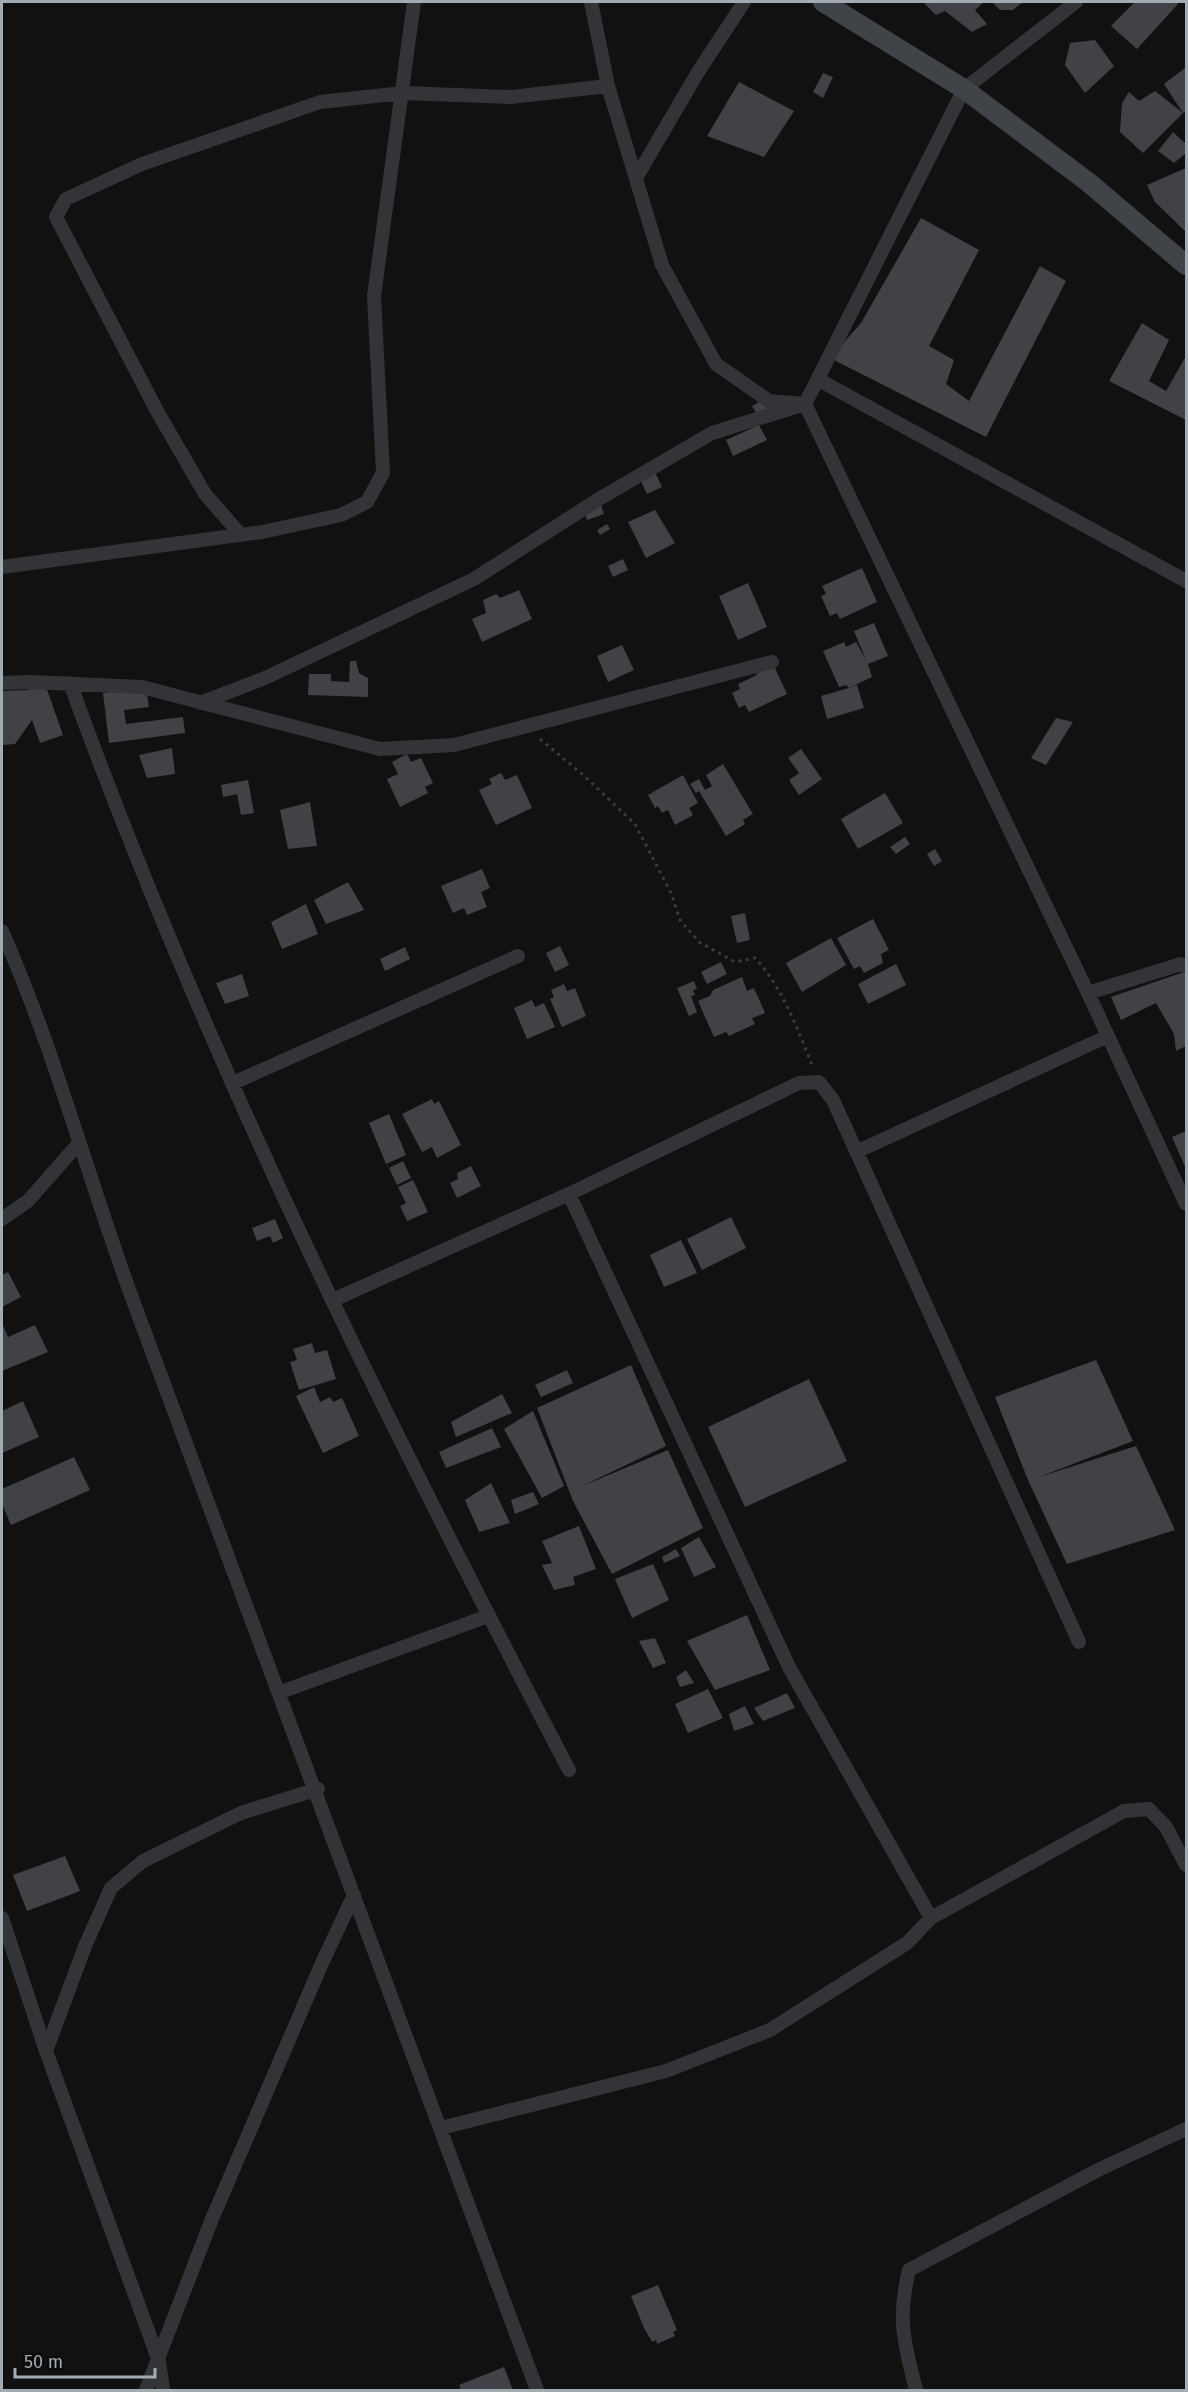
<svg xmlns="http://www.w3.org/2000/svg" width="1188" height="2392" viewBox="0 0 1188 2392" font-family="'Fira Sans',sans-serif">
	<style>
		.building { fill: #404245 }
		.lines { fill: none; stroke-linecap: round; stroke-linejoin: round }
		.path { stroke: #383b3e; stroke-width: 3; stroke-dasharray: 3 4.5; stroke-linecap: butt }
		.minor { stroke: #323437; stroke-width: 14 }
		.secondary { stroke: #404347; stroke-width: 20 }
	</style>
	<rect width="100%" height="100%" fill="#111112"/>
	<!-- building -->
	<path class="building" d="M923 2H984L975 10 987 24 972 32 945 11 936 15Z
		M992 2H1023L1013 10H1000Z
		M1135 2H1175L1178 4 1137 49 1111 26Z
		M1095 40 1114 66 1085 93 1065 65 1070 43Z
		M1185 68 1186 111 1183 113 1164 84Z
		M823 73 833 77 823 98 813 92Z
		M739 82 794 111 764 157 707 136Z
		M1155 91 1183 113 1143 153 1120 132 1122 103 1129 92 1139 101Z
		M1173 132 1186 144V153L1174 163 1158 151Z
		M1186 168V232L1155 202 1147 185Z
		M921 218 979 250 929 346 954 360 946 384 969 401 1040 266 1066 281 986 437 830 358 861 323Z
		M1142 323 1169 340 1149 381 1166 391 1186 356V420L1109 381Z
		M763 400 772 415 761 421 752 406Z
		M759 425 767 440 733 456 726 440Z
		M654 470 662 487 647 494 639 477Z
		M601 505 604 514 587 520 584 511Z
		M655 510 675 543 646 558 628 522Z
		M607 524 610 529 600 535 597 530Z
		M623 559 628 570 613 577 608 566Z
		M862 568 877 602 840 619 837 613 830 616 821 596 826 594 822 586Z
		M748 583 767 627 738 640 719 596Z
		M519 590 532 619 482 642 472 619 486 613 483 600 496 594 500 598Z
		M874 623 888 656 868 664 872 677 849 688 857 685 864 708 827 719 821 696 849 688 846 685 839 687 823 651 844 642 846 647 856 642 866 660 854 631Z
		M622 645 634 670 608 682 597 656Z
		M350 661H356L359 673 368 678V697L308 695 309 674H331V681L349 682Z
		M772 662 787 694 749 712 745 705 739 708 732 693 740 689 738 684 757 675 755 670Z
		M45 684 63 735 40 743 32 720 15 744 2 745V691L28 690Z
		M146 687 149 707 124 710 126 724 183 717 185 733 109 743 103 693Z
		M1056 718 1073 722 1046 765 1031 758Z
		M172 748 175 774 147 778 139 755Z
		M801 749 822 779 799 795 789 780 799 773 788 758Z
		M407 754 411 762 421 758 433 783 425 787 428 793 400 807 387 779 398 774 392 762Z
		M723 764 753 814 743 820 745 824 726 836 699 791 696 793 690 784 699 779 705 790 712 786 706 775Z
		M501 773 505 780 517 775 532 808 496 825 479 790 492 784 489 779Z
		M683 775 698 803 689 808 693 815 675 825 668 810 662 813 658 806 655 808 648 795Z
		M248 780 254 813 241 815 237 794 223 797 221 785Z
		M885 793 903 823 858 849 841 819Z
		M310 802 317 846 288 849 280 810Z
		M905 837 910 844 896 854 890 847Z
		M935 849 942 861 934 866 927 854Z
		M482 869 490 888 481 892 487 907 467 915 464 908 453 913 441 886Z
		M348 882 364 910 326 924 314 900Z
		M306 904 318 934 282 949 271 922Z
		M745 913 750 940 737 943 731 916Z
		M873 919 889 950 881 954 883 963 864 973 860 966 854 969 837 938Z
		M831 938 846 965 802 992 786 963Z
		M560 946 569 965 555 972 546 953Z
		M405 947 410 959 385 971 380 959Z
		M721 962 727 974 707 984 701 972Z
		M896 964 906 985 868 1004 858 984Z
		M1184 972 1186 977V1046L1176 1051 1174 1034 1156 1003 1121 1020 1111 997Z
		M242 974 249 996 225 1004 216 983Z
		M742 977 747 991 754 988 765 1013 752 1018 755 1024 729 1036 726 1032 714 1037 698 1001 710 996 713 990Z
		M694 981 697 989 693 990 695 995 691 996 697 1012 689 1016 677 988Z
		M564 984 567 991 575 988 586 1016 562 1027 550 999 554 997 551 990Z
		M532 1000 535 1007 544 1003 555 1027 527 1039 514 1008Z
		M432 1099 434 1104 439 1101 461 1145 437 1158 432 1147 422 1152 402 1114Z
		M389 1114 406 1155 386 1164 369 1123Z
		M1186 1131V1169L1172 1137Z
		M403 1161 411 1178 397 1185 389 1168Z
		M471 1166 481 1186 457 1198 450 1183 458 1179 457 1173Z
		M413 1180 428 1212 407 1221 400 1206 406 1203 398 1187Z
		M731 1217 746 1248 702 1270 687 1239Z
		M275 1219 283 1238 273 1243 270 1236 257 1241 252 1228Z
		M681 1240 697 1273 664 1287 650 1255Z
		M8 1272 21 1297 2 1307V1275Z
		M2 1323 8 1337 35 1325 48 1352 2 1371Z
		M312 1343 315 1353 327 1350 336 1379 299 1390 290 1362 297 1360 293 1349Z
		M1096 1360 1133 1441 1039 1477 1136 1446 1175 1530 1067 1564 1028 1480 995 1397Z
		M631 1365 666 1446 580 1487 668 1450 703 1528 612 1574 573 1501 537 1408Z
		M567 1370 573 1383 541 1397 535 1385Z
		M809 1379 847 1461 745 1507 708 1427Z
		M314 1387 320 1402 330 1397 333 1402 342 1398 359 1436 323 1453 296 1396Z
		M502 1394 512 1413 456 1437 451 1422Z
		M23 1401 39 1437 2 1453V1411Z
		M533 1411 564 1486 542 1498 504 1429Z
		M492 1428 501 1447 446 1468 439 1452Z
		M74 1457 90 1490 11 1525 2 1504V1489Z
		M491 1483 510 1523 479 1532 465 1500Z
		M533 1492 539 1504 515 1514 511 1500Z
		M579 1526 596 1569 573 1577 575 1585 554 1590 542 1565 552 1563 542 1541Z
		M699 1537 716 1567 694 1577 681 1548Z
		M676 1549 680 1556 664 1563 662 1557Z
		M653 1564 669 1600 632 1618 615 1579Z
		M747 1615 770 1670 715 1690 687 1641Z
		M655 1638 666 1663 653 1668 639 1641Z
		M686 1670 694 1683 680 1687 676 1677Z
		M708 1689 723 1718 688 1733 675 1704Z
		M787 1693 795 1708 763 1721 754 1708Z
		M745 1706 754 1724 734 1731 729 1714Z
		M65 1856 80 1891 27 1911 13 1875Z
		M658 2285 677 2330 673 2332 675 2336 657 2344 656 2340 652 2342 644 2328 631 2296Z
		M504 2367 513 2390H461L459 2385Z"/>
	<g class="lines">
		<!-- path -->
		<path class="path" d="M540 739 581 773 635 824 671 893 680 920 699 942 735 962 755 958C783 988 798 1030 813 1068"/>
		<!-- minor -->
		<path class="minor" d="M1076 2 964 89 805 404 1088 993 1181 964 1186 967
			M636 178 698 72 744 2
			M819 380 1186 581
			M241 535 205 494 157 411 56 217 66 199 142 164 320 102 403 93 511 97 608 86
			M2 567 262 532 341 515 367 502 383 473 374 296 414 2
			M2 683 31 682 142 687 380 749 454 745 772 662
			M70 683C206 1058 384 1417 569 1770
			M200 703 265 678 474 579 599 499 712 433 805 404 769 401 716 364 662 265 608 86 591 2
			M2 931C57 1055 90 1187 138 1314 274 1672 406 2031 537 2390
			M1088 993 1186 1204
			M233 1083 518 956
			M856 1152 1108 1036
			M569 1194 789 1667 931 1918
			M2 1219 28 1201 79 1143
			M333 1300 569 1194 799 1083 819 1082 833 1100 1079 1642
			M281 1692 488 1616
			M2 1918 46 2051 159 2361 163 2390
			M46 2051 85 1946 111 1888 143 1861 241 1813 318 1789
			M441 2128 666 2071 770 2030 907 1943 931 1918 1124 1811 1149 1809 1166 1827 1186 1865
			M146 2390 212 2219 322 1963 354 1895
			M916 2390C904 2343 897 2319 909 2270L1100 2169 1186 2129"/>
		<!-- secondary -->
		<path class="secondary" d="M823 2 964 89 1088 182 1186 265"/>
	</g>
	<!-- border -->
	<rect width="1188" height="2392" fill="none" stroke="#a2abb2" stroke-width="6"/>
	<!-- scale -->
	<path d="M15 2368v9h140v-9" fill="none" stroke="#a2abb2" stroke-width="3"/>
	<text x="24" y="2368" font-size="18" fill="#a2abb2" stroke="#0c0c0d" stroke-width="4.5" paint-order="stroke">50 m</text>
</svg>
